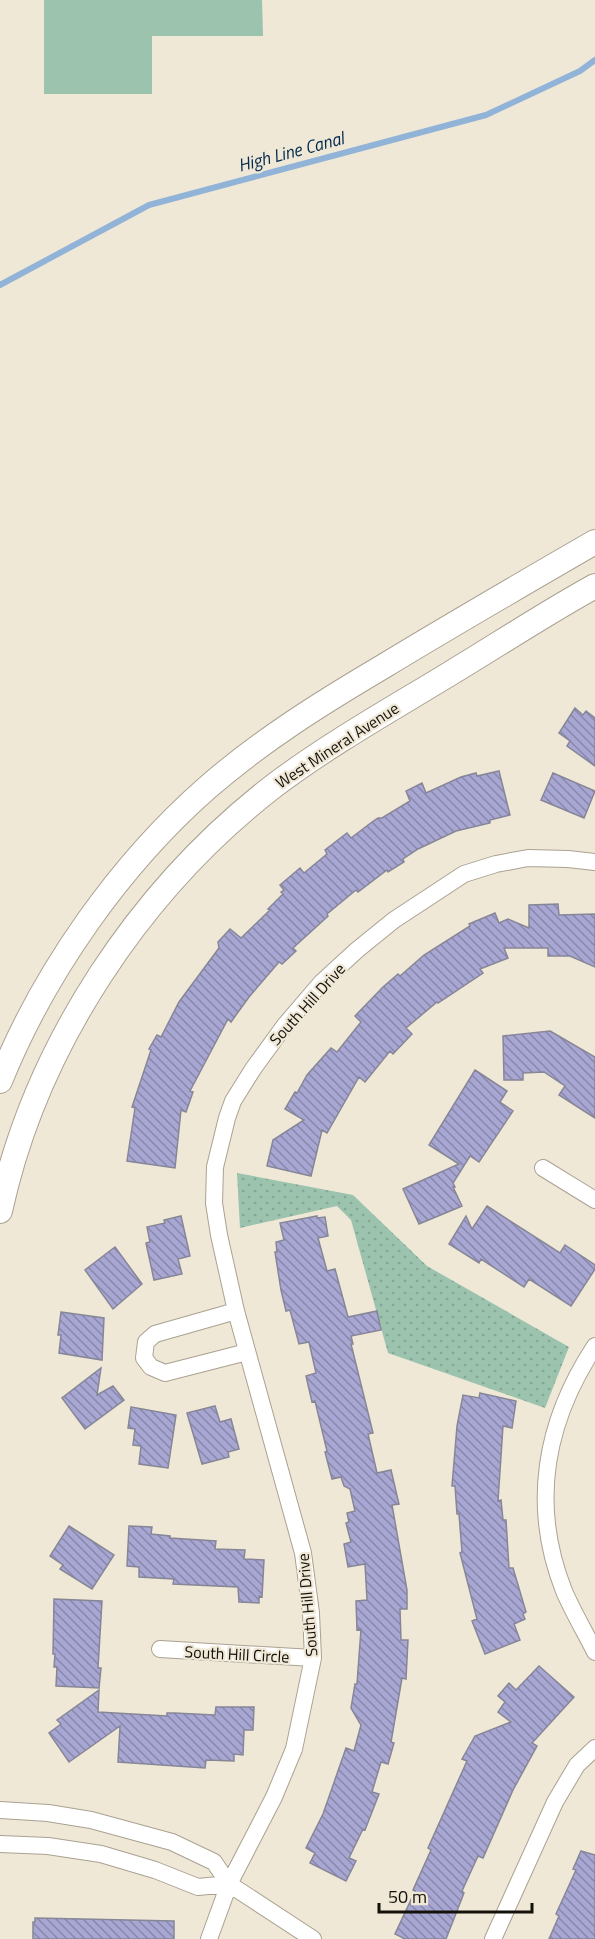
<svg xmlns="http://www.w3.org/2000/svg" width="595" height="1939" viewBox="0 0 595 1939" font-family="'Titillium Web',sans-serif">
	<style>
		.grass { fill: url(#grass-dots) }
		.pitch { fill: #9bc3ad }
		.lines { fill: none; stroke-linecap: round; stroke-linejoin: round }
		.stream { stroke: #91b3d8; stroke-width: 6 }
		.building { fill: url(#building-back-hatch); stroke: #868697; stroke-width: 1.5 }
		.minor-casing { stroke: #aaa191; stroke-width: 18 }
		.secondary-casing { stroke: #aaa191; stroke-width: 26 }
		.minor { stroke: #fff; stroke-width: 16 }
		.secondary { stroke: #fff; stroke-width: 24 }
		.labels { text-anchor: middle; stroke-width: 4.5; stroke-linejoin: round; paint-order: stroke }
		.street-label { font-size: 16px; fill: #14110b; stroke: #f0e8d7 }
		.water-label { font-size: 18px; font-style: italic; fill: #032a4c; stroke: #f0e8d7 }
	</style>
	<defs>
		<pattern id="grass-dots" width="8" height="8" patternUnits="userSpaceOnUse" patternTransform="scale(1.5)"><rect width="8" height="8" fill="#9bc3ad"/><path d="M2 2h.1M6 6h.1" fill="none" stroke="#85a694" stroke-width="1.8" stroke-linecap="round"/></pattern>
		<pattern id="building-back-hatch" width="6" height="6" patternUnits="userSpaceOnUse" patternTransform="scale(1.5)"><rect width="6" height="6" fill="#a8a7d4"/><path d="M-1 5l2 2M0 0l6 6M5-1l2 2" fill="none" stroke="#8887aa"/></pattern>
	</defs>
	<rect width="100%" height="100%" fill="#f0e8d7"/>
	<!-- grass -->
	<path class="grass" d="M237 1173 353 1195 427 1266 569 1347 545 1408 388 1353 351 1220 337 1206 240 1228Z"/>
	<!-- pitch -->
	<path class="pitch" d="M44 0H262L263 36H152V94H44Z"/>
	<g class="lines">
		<!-- stream -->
		<path class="stream" d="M0 285 149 205 486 115 580 71 595 60"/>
	</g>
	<!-- building -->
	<path class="building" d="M575 708 583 715 586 711 595 718V766L567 746 570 741 559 733Z
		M499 771 510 815 490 820V823L456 831 418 849 403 859 404 862 388 872 387 870 358 892 356 890 327 914 328 916 293 948 296 951 282 964 279 962 249 997 231 1022 228 1019 190 1091 193 1092 186 1112 181 1110 175 1168 127 1161 135 1108 132 1107 151 1050 149 1049 157 1035 161 1037 179 1002 219 948 218 942 230 929 241 938 270 910 268 909 283 894 281 892 284 890 280 885 300 868 304 873 327 854 325 850 347 833 351 838 372 822 378 818H382L410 801 406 791 422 783 426 793 461 777 476 773 477 776Z
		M553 773 595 791 584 818 541 800Z
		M558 904 559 915 595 914V967L570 956H548V948H504L508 958 480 969 483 973 438 1003 437 1002 406 1028 412 1034 393 1054 390 1051 365 1082 359 1077 327 1133 322 1130 311 1176 267 1166 273 1140 304 1120 285 1109 295 1092 297 1093 307 1075 331 1048 337 1052 361 1022 355 1016 383 987 398 974 400 976 424 955 470 926 469 924 495 913 499 923 508 919 529 928V905Z
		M550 1031 595 1057V1118L559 1095 565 1086 544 1072 523 1073V1080H504L503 1036Z
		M475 1070 507 1091 500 1102 513 1111 479 1162 470 1156 453 1183 455 1187H453L462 1206 419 1224 403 1189 459 1164 429 1145Z
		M487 1206 560 1253 565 1245 595 1265V1269L571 1306 529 1279 524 1287 481 1259 479 1263 449 1244 466 1216 472 1229Z
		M181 1216 190 1256 178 1259 182 1274 154 1280 146 1243 150 1242 147 1227 165 1223 164 1220Z
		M317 1216V1218L325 1217 328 1236 318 1238 327 1271 335 1269 348 1317 377 1311 381 1330 351 1336 353 1344H351L373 1433 368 1434 377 1473 391 1470 399 1504 392 1505 407 1590V1609H400L401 1640H408L406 1679 402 1678 391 1742 394 1743 388 1764 381 1762 372 1792 379 1794 365 1830 363 1829 349 1858 356 1861 346 1881 310 1863 315 1853 306 1848 323 1814 346 1748 354 1751 361 1725 351 1708 355 1684H357L361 1629 357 1630 356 1601 367 1600 365 1564 348 1567 344 1544 351 1542 346 1523 349 1522 347 1513 355 1511 350 1489 344 1486 341 1477 332 1479 325 1452 327 1451 315 1401 312 1402 306 1376 316 1373 309 1342 299 1344 290 1310 286 1311 281 1290 275 1252H277L276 1242 284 1240 280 1223Z
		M115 1247 142 1284 113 1309 85 1270Z
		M61 1312 104 1318 102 1360 59 1353 61 1335H58Z
		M101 1368 97 1395 113 1386 124 1400 85 1429 62 1398Z
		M480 1393 516 1401 512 1428 503 1426 498 1501 501 1500 503 1520H506L509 1568H513L526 1612 523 1614 525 1619 514 1624 520 1640 485 1654 472 1621 477 1619 460 1553 462 1552 459 1514H457L455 1486H452L457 1426 463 1395 479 1398Z
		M215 1406 220 1422 231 1419 239 1449 228 1452 229 1457 202 1464 187 1413Z
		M131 1407 176 1415 168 1468 139 1464 141 1446 133 1445 135 1429 128 1428Z
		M69 1526 114 1555 92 1589 60 1569 63 1565 50 1556Z
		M129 1526 152 1527 151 1534 170 1536V1538L216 1541 215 1549 245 1550 244 1559 264 1560 262 1597 259 1596V1603L239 1602 238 1587 173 1584 174 1579 139 1577V1567L127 1566Z
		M54 1599 102 1601 98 1668H101L99 1688 56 1686 57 1667H54L55 1654H53Z
		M539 1666 574 1697 532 1743 537 1746 513 1790 483 1858 478 1856 462 1891 464 1893 446 1939H405L395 1934 415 1891 413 1890 431 1850 428 1848 467 1761 462 1759 475 1736 511 1722 498 1712 505 1702 498 1696 509 1683 516 1690Z
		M99 1690 98 1712 167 1716V1713H174L215 1715 216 1707H254L253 1730H244L243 1755 234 1754V1761L206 1760 205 1768 118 1762 120 1726 69 1762 49 1733 61 1724 57 1720Z
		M581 1851 595 1855V1939H549L559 1916 556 1914 576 1870 573 1869Z
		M35 1918 174 1921V1939H33V1922H35Z"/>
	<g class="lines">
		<defs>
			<path id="minor" d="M543 1168 595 1200
				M236 1311 155 1334 146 1342 144 1358 151 1367 165 1373 247 1352
				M595 1346C545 1422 530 1505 564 1591 573 1612 585 1632 595 1652
				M160 1649 313 1658
				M0 1810 48 1813 91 1820 172 1842 214 1862 229 1884 313 1939
				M0 1844 48 1846 101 1854 155 1870 198 1887 229 1884
				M209 1939 229 1884 274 1797 294 1749 313 1658 311 1613 303 1553 236 1311 219 1235 214 1203 215 1167 227 1118 233 1101 253 1069 285 1025 321 983 357 950 394 920 464 874 496 864 528 858 568 859 595 862
				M493 1939 555 1802 577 1765 595 1748"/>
			<path id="secondary" d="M0 1081C44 972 120 864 208 787 262 740 323 702 384 666 453 624 524 583 595 542
				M0 1211C36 1045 141 888 275 785 331 743 392 709 451 673 499 644 546 613 595 586"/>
		</defs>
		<!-- minor casing -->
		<use href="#minor" class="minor-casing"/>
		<!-- secondary casing -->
		<use href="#secondary" class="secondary-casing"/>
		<!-- minor -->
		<use href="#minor" class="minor"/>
		<!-- secondary -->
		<use href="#secondary" class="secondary"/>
	</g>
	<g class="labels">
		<!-- street labels -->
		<g class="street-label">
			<text transform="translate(337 745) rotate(-33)" y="6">West Mineral Avenue</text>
			<text transform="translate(307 1004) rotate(-48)" y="6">South Hill Drive</text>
			<text transform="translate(307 1605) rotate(-95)" y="6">South Hill Drive</text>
			<text transform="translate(237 1654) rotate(3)" y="6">South Hill Circle</text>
		</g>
		<!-- water labels -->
		<g class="water-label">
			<text transform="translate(291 152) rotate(-15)" y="6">High Line Canal</text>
		</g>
	</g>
	<!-- scale -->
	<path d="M379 1903v9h153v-9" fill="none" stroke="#14110b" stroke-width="3"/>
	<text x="388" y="1903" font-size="18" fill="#14110b" stroke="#f0e8d7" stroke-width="4.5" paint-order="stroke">50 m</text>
</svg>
